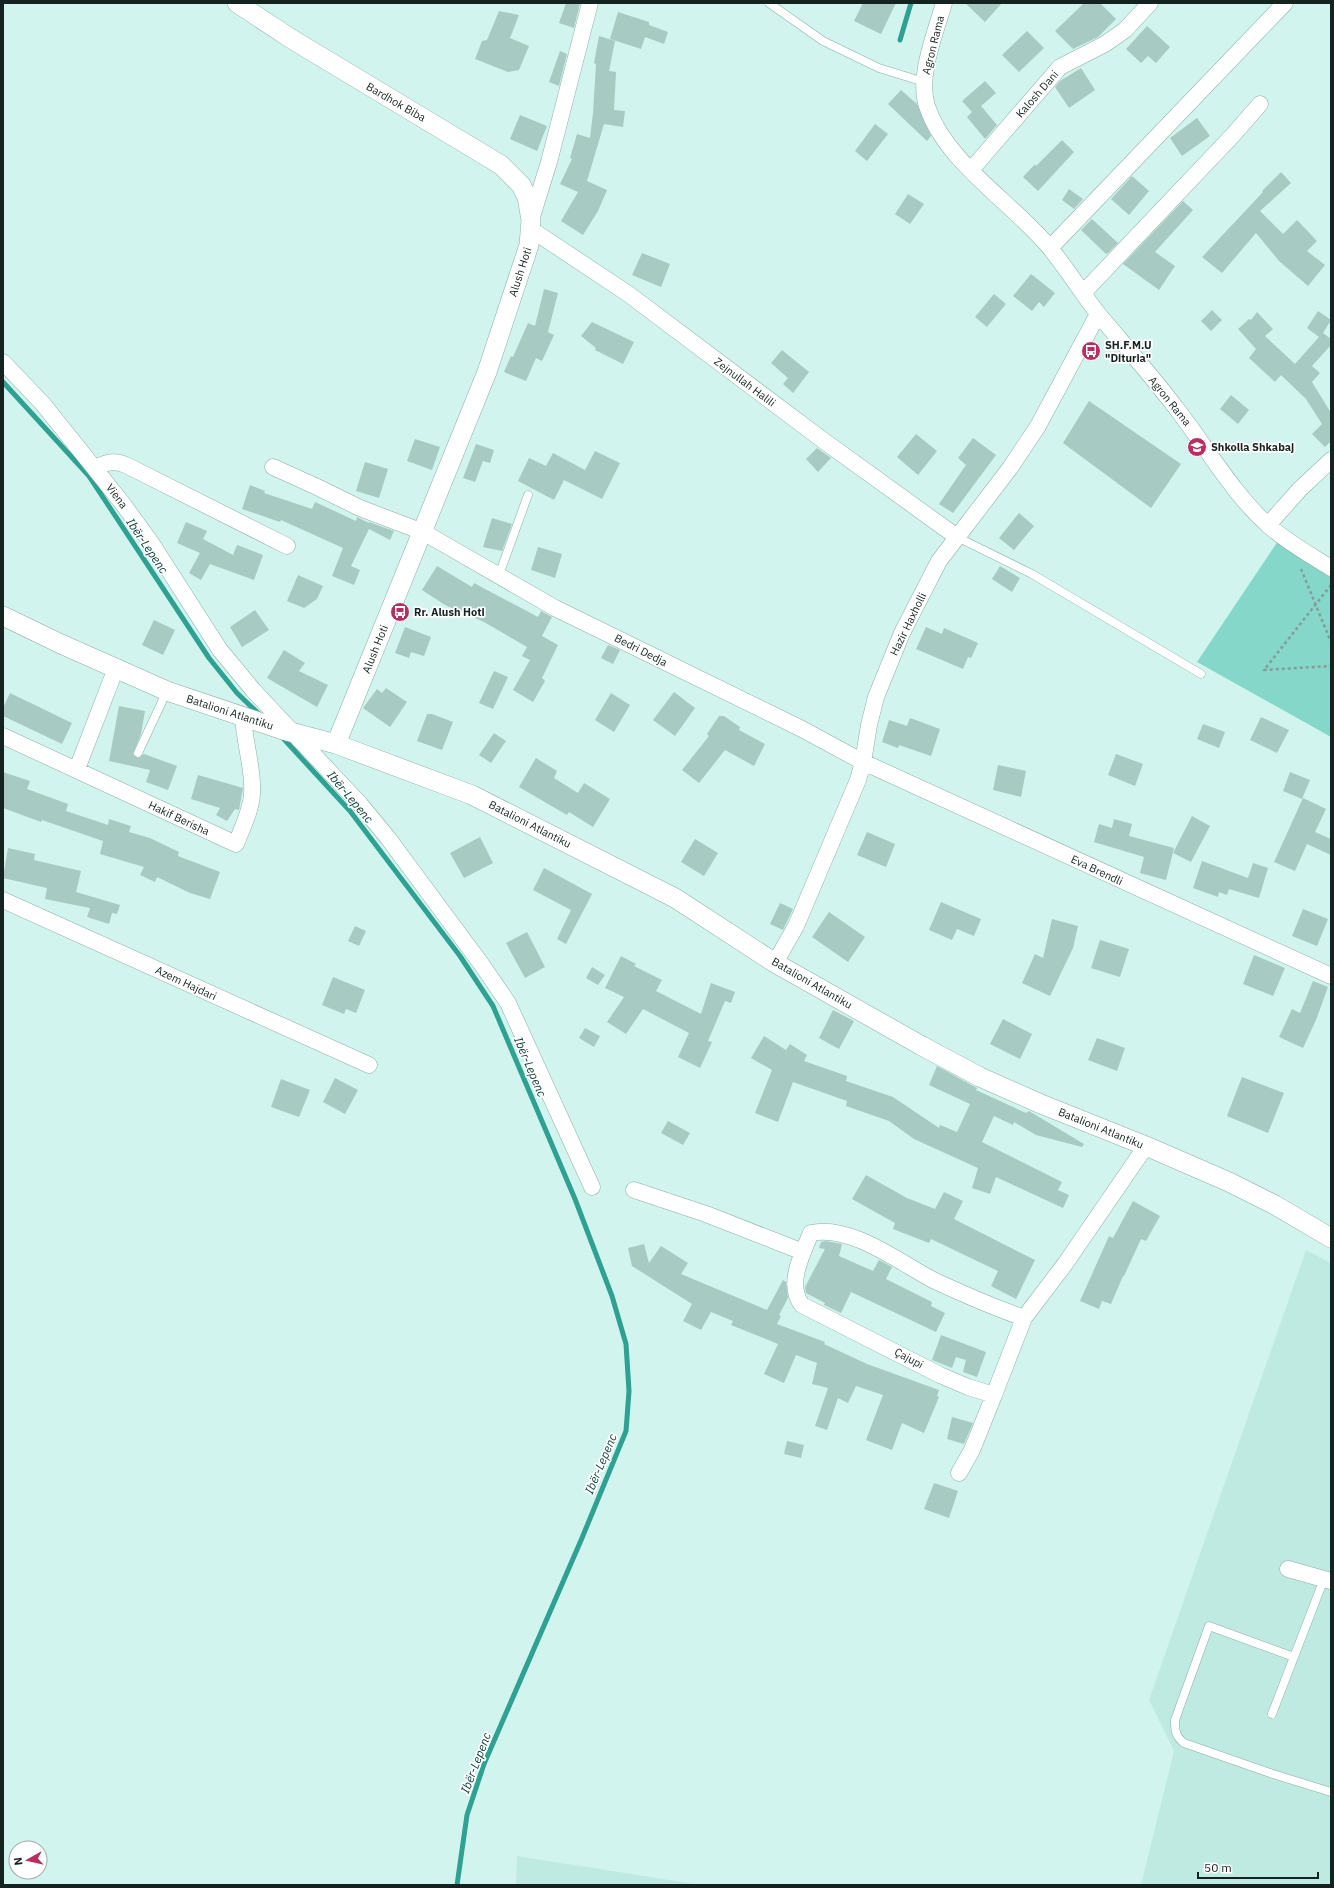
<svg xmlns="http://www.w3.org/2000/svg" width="1334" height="1888" viewBox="0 0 1334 1888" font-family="'IBM Plex Sans',sans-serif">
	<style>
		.built { fill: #beeae2 }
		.green { fill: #84d7c9 }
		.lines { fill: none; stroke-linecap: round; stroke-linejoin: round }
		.stream { stroke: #2ea193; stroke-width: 5 }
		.building { fill: #a7cac3 }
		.service-casing { stroke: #8bada7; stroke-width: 9 }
		.minor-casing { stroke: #8bada7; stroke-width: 17 }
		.tertiary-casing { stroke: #8bada7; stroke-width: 20 }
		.path { stroke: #829d97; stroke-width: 2.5; stroke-dasharray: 3 3; stroke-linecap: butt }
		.service { stroke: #fff; stroke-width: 8 }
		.minor { stroke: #fff; stroke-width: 16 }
		.tertiary { stroke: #fff; stroke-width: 19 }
		.labels { text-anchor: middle; stroke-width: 3.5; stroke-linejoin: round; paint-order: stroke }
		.street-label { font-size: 11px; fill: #152320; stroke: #fff }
		.poi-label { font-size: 11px; font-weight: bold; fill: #152320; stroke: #fff; text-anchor: start }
		.water-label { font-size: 12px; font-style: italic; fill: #073b35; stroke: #fff }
	</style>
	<rect width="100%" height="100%" fill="#d1f5ee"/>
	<!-- built -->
	<path class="built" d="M1306 1250 1331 1263V1885H1141L1174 1751 1149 1700Z
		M517 1856 701 1885H516Z"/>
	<!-- green -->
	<path class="green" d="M1278 541 1331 575V737L1197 662Z"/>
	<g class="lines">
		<!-- stream -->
		<path class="stream" d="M900 40 911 3
			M3 382 89 476 209 658 237 693 260 715
			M281 736 350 811 460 956 493 1006 575 1199 612 1296 626 1344 629 1391 626 1431 582 1538 484 1764 467 1815 457 1885"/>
	</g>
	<!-- building -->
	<path class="building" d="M566 3H580L574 28 559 23Z
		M863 3H896L881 34 854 21Z
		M965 3H1002L985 22Z
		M1084 3H1100L1116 19 1098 37 1073 49 1055 31Z
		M499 11 519 15 510 38 529 46 519 70 508 72 475 59 482 41 487 40Z
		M618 12 649 22V25L668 32 664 44 645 37 641 49 610 39Z
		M1147 26 1170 47 1156 63 1148 56 1141 63 1126 49Z
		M1027 31 1044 48 1019 72 1002 55Z
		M599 36 615 41 609 71 616 72 614 110 625 111 623 127 604 124 587 181 607 190 598 211 583 235 561 221 578 192 560 184 572 159 570 158 577 134 590 138 593 113 596 64 594 63Z
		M560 51 567 54 559 86 549 82Z
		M1081 68 1095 90 1069 108 1055 87 1060 81Z
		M985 81 996 93 981 106 997 125 985 139 967 117 972 112 962 101Z
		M901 90 917 104 931 136 927 141 888 104Z
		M520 115 547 126 537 151 510 139Z
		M1197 118 1210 136 1182 156 1170 138Z
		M875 124 888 134 867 161 855 151Z
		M1062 140 1074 152 1038 191 1023 177 1035 164 1036 166Z
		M1281 172 1291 183 1260 211 1283 234 1297 220 1317 241 1307 251 1325 265 1308 286 1279 261 1256 233 1222 273 1202 257 1263 192 1262 191Z
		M1132 176 1149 191 1129 215 1111 199Z
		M1069 189 1083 199 1074 209 1062 200Z
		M908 194 924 204 910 224 895 214Z
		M1183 201 1193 210 1155 252 1175 266 1159 290 1123 264Z
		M1092 219 1118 243 1108 253 1106 254 1081 230Z
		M642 253 670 264 661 287 632 275Z
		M1031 274 1055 293 1044 307 1039 302 1032 311 1013 296Z
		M544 289 558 293 548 332 554 335 542 361 536 358 526 381 504 372 511 356 513 357 528 323 535 326Z
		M994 294 1006 304 987 327 975 317Z
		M1212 310 1222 320 1211 331 1201 321Z
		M1318 311 1331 320 1323 333 1331 339V345L1312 366 1320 373 1312 382 1331 413V441L1325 447 1312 434 1322 424 1306 399 1281 375 1275 382 1249 358 1256 349 1238 329 1249 319 1251 320 1257 312 1273 329 1265 336 1295 364 1319 337 1307 328Z
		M592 322 634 342 623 364 595 350 596 348 581 336Z
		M782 350 809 372 793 393 783 384 788 378 771 363Z
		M1231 395 1249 410 1238 424 1220 409Z
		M1089 401 1181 464 1151 508 1063 443Z
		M916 434 937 451 918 475 897 457Z
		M973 438 996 455 953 513 939 504 966 465 958 458Z
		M415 439 440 447 432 470 407 461Z
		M476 444 494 450 490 463 483 461 475 482 463 478Z
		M817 448 831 458 818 472 806 459Z
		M595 451 620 463 602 499 564 480 554 500 518 481 529 458 546 466 553 453 585 470Z
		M365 462 388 469 379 498 356 491Z
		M250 485 265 491 264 493 312 509 315 502 356 521 357 517 369 523V522L394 531 390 540 369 529 351 566 360 570 354 585 332 576 343 548 281 520 280 522 242 509Z
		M1019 513 1034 526 1014 550 999 538Z
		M492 518 512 524 502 551 483 547Z
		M186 522 207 531 203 539 233 555 237 545 263 555 254 580 210 564 201 580 189 573 200 553 177 543Z
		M538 547 562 554 555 578 531 570Z
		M437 566 472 587 474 583 538 617 541 611 552 617 542 636 558 645 542 678 545 681 533 702 513 690 530 660 522 656 527 647 484 622 445 605 422 590Z
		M1000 566 1020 578 1012 592 992 579Z
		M298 575 323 586 317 599 304 608 287 601Z
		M255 610 269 630 242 647 230 627Z
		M154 620 175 630 163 655 142 645Z
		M405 627 431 637 424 656 411 652 409 658 395 653Z
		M926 627 942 634 944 628 978 643 971 658 968 657 963 669 916 649Z
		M608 645 620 650 613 664 601 658Z
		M284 650 305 663 299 671 328 685 317 707 267 678Z
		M494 671 508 677 493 709 479 703Z
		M386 688 407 702 390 727 363 708 377 689 382 693Z
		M674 692 695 708 675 736 653 720Z
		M10 693 72 723 62 744 3 716V708Z
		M611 693 630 705 614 732 595 720Z
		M119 706 145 711 141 734 133 754 138 758 144 754 177 766 168 790 146 782 150 770 109 761Z
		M427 714H432L453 722 442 750 417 741Z
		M719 716H724L740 727 739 730 765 744 754 766 725 750 699 783 682 770 709 736 707 734Z
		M1261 717 1289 730 1277 753 1250 740Z
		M910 718 940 729 931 756 899 745 898 748 882 742 889 720 907 726Z
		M1203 724 1225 732 1219 748 1197 739Z
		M494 733 506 741 491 763 479 755Z
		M1116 754 1143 764 1135 786 1108 775Z
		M536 758 557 771 554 778 578 793 584 783 610 799 593 827 569 812 567 815 519 787Z
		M998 765 1026 771 1021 797 993 790Z
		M3 772 30 781 27 789 68 804 66 811 108 825 109 819 131 826 129 832 150 838 179 852 178 856 220 872 210 899 190 893 157 877 155 882 140 875 144 867 100 854 103 841 42 820 41 822 3 808Z
		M1290 772 1310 780 1302 799 1283 791Z
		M198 775 243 788 239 810 235 809 227 821 216 815 220 808 191 799Z
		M1303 798 1326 809 1315 832 1331 839V855L1307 844 1295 871 1274 862Z
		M1192 816 1210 826 1191 862 1173 853Z
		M1114 819 1132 824 1129 836 1174 848 1166 880 1140 873 1144 857 1094 842 1099 824 1112 828Z
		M867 832 895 844 886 867 857 855Z
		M480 837 493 863 464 878 450 853Z
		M695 839 718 853 704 876 681 862Z
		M8 848 35 854 34 860 81 871 76 892 120 905 117 914 112 913 109 924 87 917 90 908 45 899 47 888 3 878Z
		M1202 861 1248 878 1253 863 1268 868 1259 898 1229 889 1227 895 1219 892 1218 897 1193 888Z
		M544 868 592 894 566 944 557 939 571 910 533 890Z
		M941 902 981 919 974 936 957 929 952 940 929 930Z
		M780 903 793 909 783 930 770 924Z
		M1303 909 1328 919 1317 946 1292 936Z
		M829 912 865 937 848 962 812 937Z
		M1052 919 1078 926 1073 948 1050 996 1022 983 1035 954 1043 958Z
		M355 926 366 931 359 946 348 941Z
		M527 932 545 967 525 978 506 943Z
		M1100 940 1129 949 1120 977 1091 968Z
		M1254 955 1285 968 1273 996 1243 984Z
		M621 956 636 964 634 966 662 980 656 991 701 1014 711 983 735 992 731 1003 725 1001 708 1041 712 1042 700 1068 678 1057 689 1033 643 1009 626 1034 607 1022 624 997 605 988Z
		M592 967 605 975 598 985 586 978Z
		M333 977 365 990 356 1013 346 1009 344 1014 322 1005Z
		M1313 981 1328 987 1316 1020 1303 1048 1279 1037 1292 1009 1300 1013Z
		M833 1010 854 1021 839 1049 819 1038Z
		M1003 1019 1032 1034 1020 1059 990 1044Z
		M585 1028 600 1036 594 1047 579 1038Z
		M764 1036 786 1050 790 1044 807 1055 804 1061 847 1076 846 1081 893 1097 939 1128 940 1125 957 1132 970 1104 929 1085 937 1066 977 1088 976 1090 1026 1113 1029 1111 1084 1144 1082 1147 1036 1135 1014 1122 1013 1125 994 1116 982 1142 1062 1182 1058 1190 1069 1195 1063 1208 996 1177 990 1194 972 1188 978 1168 914 1139 889 1121 846 1106 847 1101 793 1082 778 1122 755 1113 772 1070 751 1058Z
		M1097 1038 1125 1048 1117 1071 1088 1060Z
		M1242 1077 1284 1093 1268 1133 1227 1116Z
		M335 1078 358 1090 345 1114 323 1102Z
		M281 1079 310 1090 299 1117 271 1107Z
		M668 1121 690 1133 683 1145 661 1133Z
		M866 1175 907 1198 935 1209 944 1192 963 1201 954 1219 1035 1260 1016 1299 991 1286 998 1271 931 1239 929 1243 893 1229 895 1223 852 1199Z
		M1133 1201 1160 1216 1146 1241 1141 1239 1124 1276H1123L1111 1304 1102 1301 1099 1309 1080 1301 1109 1236 1113 1238Z
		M826 1241 842 1244 839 1256 873 1271 879 1260 892 1267 886 1279 932 1302 931 1306 945 1313 936 1332 851 1292 841 1313 824 1305 825 1303 806 1293 805 1287 825 1249 819 1248 821 1242Z
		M644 1244 649 1263 661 1246 688 1263 681 1274 767 1310 783 1280 786 1282 788 1298 779 1315 781 1316 777 1324 825 1342 824 1344 867 1364 939 1390 937 1396 939 1397 924 1433 902 1423 892 1450 866 1440 883 1395 856 1386 848 1403 838 1398 827 1430 815 1426 828 1388 812 1384 817 1363 796 1355 784 1383 764 1374 778 1344 731 1325 733 1321 711 1312 701 1330 683 1321 692 1304 632 1266 628 1248Z
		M941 1335 986 1352 977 1377 963 1372 966 1360 956 1357 952 1368 932 1360Z
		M952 1417 973 1423 964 1444 947 1439Z
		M787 1441 804 1445 801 1458 784 1454Z
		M934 1483 958 1491 949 1518 924 1509Z"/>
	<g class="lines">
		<defs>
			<path id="service" d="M769 3 823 41 879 68 924 82
				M957 537 1032 574 1201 674
				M499 575 528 495
				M138 753 167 691
				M1294 1657 1209 1626 1175 1720C1175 1730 1175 1736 1184 1743L1273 1774 1331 1792
				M1272 1714 1324 1579"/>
			<path id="minor" d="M944 3C936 32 917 76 927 106 945 162 1013 203 1050 248 1067 269 1082 293 1099 315 1125 346 1152 376 1176 408 1206 446 1232 493 1268 525 1287 542 1310 555 1331 568
				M971 170 1060 67 1105 44 1125 30 1150 3
				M531 220 549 162 590 3
				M532 230 627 293 824 441 957 537
				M1050 248 1285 3
				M1083 293 1233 135 1260 104
				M3 362 43 404 123 504 152 544 220 650 253 690 360 804 388 838 482 965 508 1003 592 1187
				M273 467 315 486 360 508 423 532 555 608 802 729 863 762 1331 976
				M95 468C107 462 114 460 126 465L287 546
				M1268 525 1300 489 1331 460
				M3 736 236 844C242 828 251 811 252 794 254 770 244 742 243 716
				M77 769 116 668
				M3 900 369 1065
				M775 963 796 926 858 780 863 762 869 725 876 697 902 633 939 561 1010 468 1038 426 1098 314
				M634 1190 706 1214 803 1252
				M1024 1318C993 1307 963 1294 933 1280 899 1262 850 1224 811 1233 802 1254 786 1285 802 1305L940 1375 968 1387 994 1395 1024 1318 1065 1264 1146 1146
				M959 1473 972 1450 994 1395
				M1288 1569 1331 1581"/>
			<path id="tertiary" d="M237 3 290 38 501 165 521 185 527 197 531 220 529 245 487 372 336 744
				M3 616 61 644 167 691 283 730 336 744 472 795 675 898 775 963 922 1046 980 1077 1041 1104 1146 1146 1229 1182 1275 1205 1331 1238"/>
		</defs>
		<!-- service casing -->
		<use href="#service" class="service-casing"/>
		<!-- minor casing -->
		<use href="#minor" class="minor-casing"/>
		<!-- tertiary casing -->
		<use href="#tertiary" class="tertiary-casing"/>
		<!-- path -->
		<path class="path" d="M1301 569 1331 642
			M1331 585 1264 670 1331 666"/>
		<!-- service -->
		<use href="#service" class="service"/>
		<!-- minor -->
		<use href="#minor" class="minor"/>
		<!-- tertiary -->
		<use href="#tertiary" class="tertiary"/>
	</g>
	<!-- icons -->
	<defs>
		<symbol id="bus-disc" viewBox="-11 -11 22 22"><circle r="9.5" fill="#b92d63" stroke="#fff"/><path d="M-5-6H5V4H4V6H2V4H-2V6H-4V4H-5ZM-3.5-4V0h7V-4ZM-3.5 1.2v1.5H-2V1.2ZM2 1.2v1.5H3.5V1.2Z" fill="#fff"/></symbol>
		<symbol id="school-disc" viewBox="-11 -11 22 22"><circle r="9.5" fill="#b92d63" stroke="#fff"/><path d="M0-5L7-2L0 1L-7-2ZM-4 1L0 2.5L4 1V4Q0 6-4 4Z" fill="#fff"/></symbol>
	</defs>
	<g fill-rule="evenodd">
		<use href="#bus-disc" x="1080" y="340" width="22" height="22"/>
		<use href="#school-disc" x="1186" y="436" width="22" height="22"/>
		<use href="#bus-disc" x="389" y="601" width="22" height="22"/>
	</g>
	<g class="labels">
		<!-- street labels -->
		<g class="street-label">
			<text transform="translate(933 45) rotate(-76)" y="4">Agron Rama</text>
			<text transform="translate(1037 94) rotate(-49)" y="4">Kalosh Dani</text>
			<text transform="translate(396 102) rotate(30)" y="4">Bardhok Biba</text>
			<text transform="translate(520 272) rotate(-72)" y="4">Alush Hoti</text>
			<text transform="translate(745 382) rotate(37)" y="4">Zejnullah Halili</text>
			<text transform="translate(1170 401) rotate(51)" y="4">Agron Rama</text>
			<text transform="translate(117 496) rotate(53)" y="4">Viena</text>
			<text transform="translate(908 624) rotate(-64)" y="4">Hazir Haxholli</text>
			<text transform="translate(375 649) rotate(-68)" y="4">Alush Hoti</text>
			<text transform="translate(641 650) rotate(27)" y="4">Bedri Dedja</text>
			<text transform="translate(230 712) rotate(18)" y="4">Batalioni Atlantiku</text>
			<text transform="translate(179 818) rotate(25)" y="4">Hakif Berisha</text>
			<text transform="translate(530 824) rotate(27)" y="4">Batalioni Atlantiku</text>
			<text transform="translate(1097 870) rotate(25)" y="4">Eva Brendli</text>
			<text transform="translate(186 983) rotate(25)" y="4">Azem Hajdari</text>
			<text transform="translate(812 983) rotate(30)" y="4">Batalioni Atlantiku</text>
			<text transform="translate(1101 1128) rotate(22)" y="4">Batalioni Atlantiku</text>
			<text transform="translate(909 1358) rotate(28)" y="4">Çajupi</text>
		</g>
		<!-- poi labels -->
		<g class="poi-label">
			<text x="1105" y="349">SH.F.M.U<tspan x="1105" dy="13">"Dituria"</tspan></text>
			<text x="1211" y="451">Shkolla Shkabaj</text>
			<text x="414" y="616">Rr. Alush Hoti</text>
		</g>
		<!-- water labels -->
		<g class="water-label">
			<text transform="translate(147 546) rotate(56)" y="4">Ibër-Lepenc</text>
			<text transform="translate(350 797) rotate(50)" y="4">Ibër-Lepenc</text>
			<text transform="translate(530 1067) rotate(67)" y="4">Ibër-Lepenc</text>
			<text transform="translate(601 1464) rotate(-67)" y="4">Ibër-Lepenc</text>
			<text transform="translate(476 1763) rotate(-69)" y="4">Ibër-Lepenc</text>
		</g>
	</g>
	<!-- border -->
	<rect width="1334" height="1888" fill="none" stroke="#152320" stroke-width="8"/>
	<!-- north arrow -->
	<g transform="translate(28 1860) rotate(262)"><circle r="19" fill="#ffffff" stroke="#a1a7a6"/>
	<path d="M0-3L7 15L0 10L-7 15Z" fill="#b92d63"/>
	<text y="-6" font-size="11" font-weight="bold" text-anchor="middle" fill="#152320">N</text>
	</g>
	<!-- scale -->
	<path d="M1198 1872v6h120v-6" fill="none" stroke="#152320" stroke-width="2"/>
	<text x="1204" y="1872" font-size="12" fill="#152320" stroke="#ffffff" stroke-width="3" paint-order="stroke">50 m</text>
</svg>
